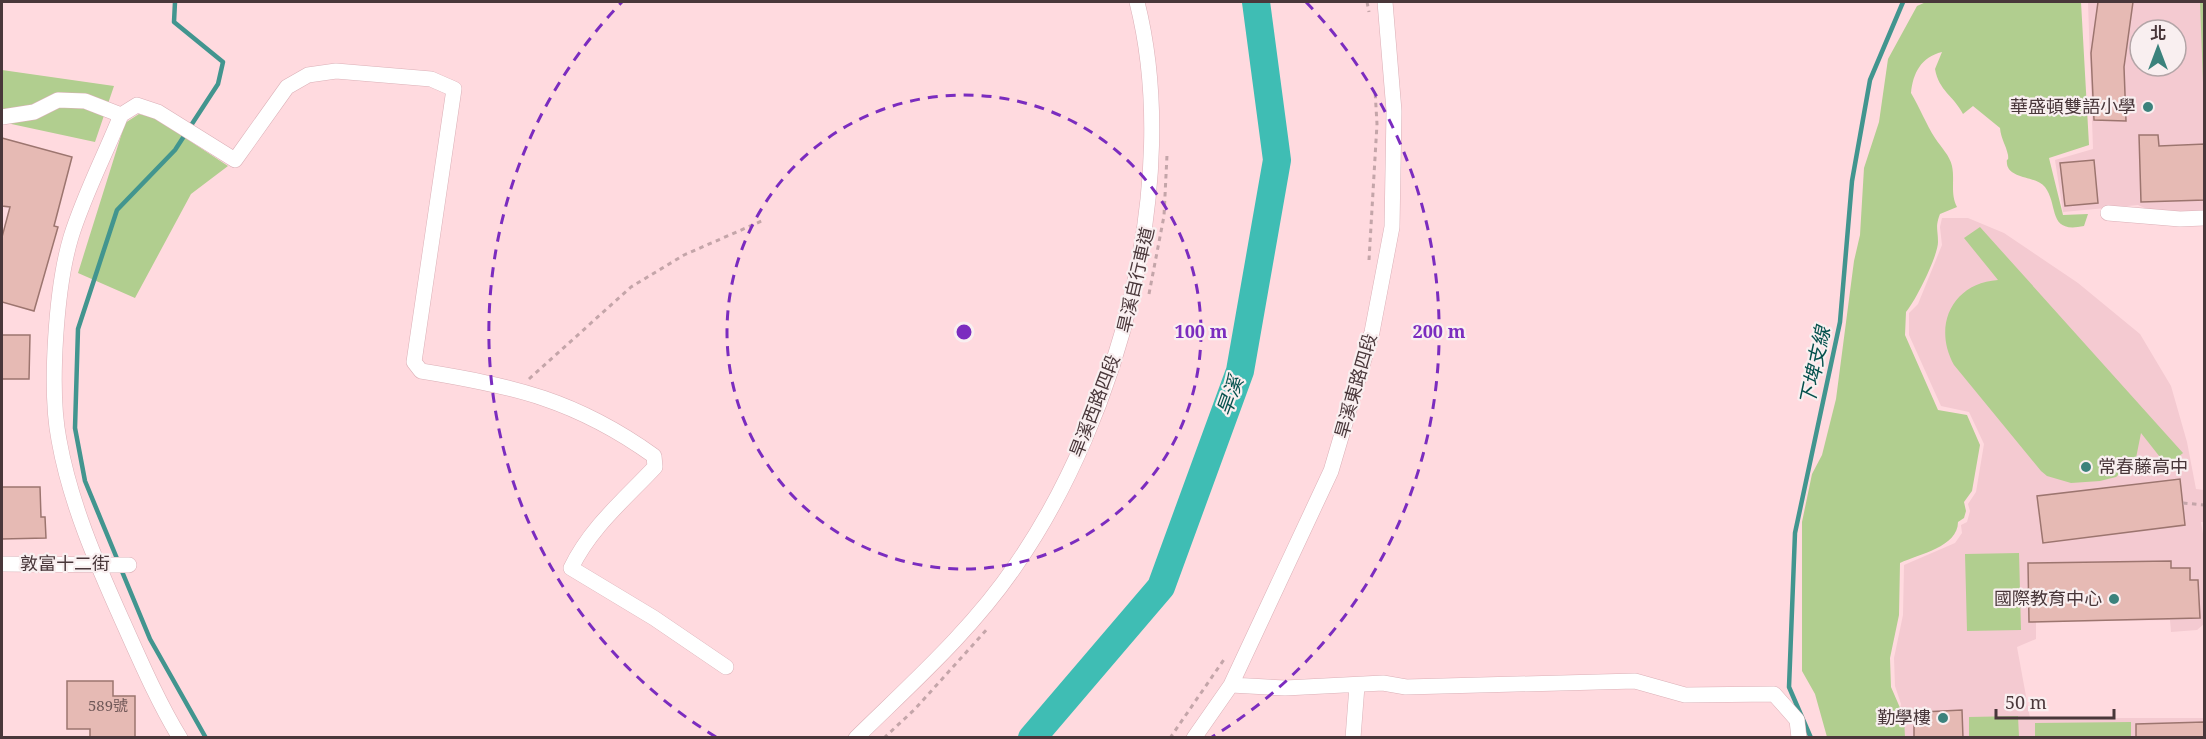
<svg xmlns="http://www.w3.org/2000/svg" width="2206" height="739" viewBox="0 0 2206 739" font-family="'Noto Serif','Noto Sans TC',serif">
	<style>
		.built { fill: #f4cad1; fill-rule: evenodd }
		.green { fill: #b1ce8f }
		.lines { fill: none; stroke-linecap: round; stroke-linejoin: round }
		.stream { stroke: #42958f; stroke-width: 4.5 }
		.river { stroke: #3fbdb4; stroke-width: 28 }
		.building { fill: #e6bab4; stroke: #9c756f; stroke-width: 1.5 }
		.minor-casing { stroke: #dbb0b7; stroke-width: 16 }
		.path { stroke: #c4a5a9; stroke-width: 3; stroke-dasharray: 4.5 4.5; stroke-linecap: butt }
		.minor { stroke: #fff; stroke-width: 15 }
		.ring { fill: none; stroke: #7b2cbf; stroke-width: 3; stroke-dasharray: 10 8 }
		.poi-dot { fill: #3b827c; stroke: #f9eff0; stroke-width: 2 }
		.labels { text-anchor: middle; stroke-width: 4.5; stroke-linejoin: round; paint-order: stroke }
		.number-label { font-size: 15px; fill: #705858 }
		.poi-label { font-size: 18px; fill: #49373a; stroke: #f9eff0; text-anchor: end }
		.street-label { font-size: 18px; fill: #49373a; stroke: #f9eff0 }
		.water-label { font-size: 20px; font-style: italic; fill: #05514d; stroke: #f9eff0 }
		.centre { fill: #7b2cbf; stroke: #f9eff0; stroke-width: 3 }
		.ring-label { font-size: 18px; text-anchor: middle; font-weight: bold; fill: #7b2cbf; stroke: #f9eff0; stroke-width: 4.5; stroke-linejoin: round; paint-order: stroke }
	</style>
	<rect width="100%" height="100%" fill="#ffdadf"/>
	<!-- built -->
	<path class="built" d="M2088 2H2204V212H2154L2138 205 2063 212 2055 160 2093 149ZM2140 30H2176V66H2140Z
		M1942 218H1968L2004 233 2078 283 2140 334 2171 386 2187 442 2196 489 2204 490V522H2201L2204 540V624L2197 630 2171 632 2170 620 2036 622V639L2017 647 2030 718H2204V737H1899L1898 719 1901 704 1895 686 1894 658 1903 615 1904 565 1955 543 1962 533 1961 525 1967 522 1970 511 1968 504 1976 492 1984 444 1969 412 1941 406 1909 335V313L1918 304 1942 245 1940 227Z"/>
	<!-- green -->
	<path class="green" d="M1926 2H2081L2089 145 2049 158 2063 215 2088 214 2084 226C2047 234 2059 206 2045 187 2036 176 2009 179 2007 164 2006 156 2009 163 2008 155 2006 145 2001 139 2000 128L1973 106 1963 114C1953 95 1939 91 1935 69L1942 52C1921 57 1913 73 1911 93 1920 108 1926 124 1935 138 1941 147 1950 156 1952 166 1955 181 1950 193 1957 207L1940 214C1935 227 1938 229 1938 242 1938 256 1915 302 1906 312L1905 335 1938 410 1967 415 1980 445 1972 491 1964 502 1966 511 1964 518 1958 522C1958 547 1919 554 1900 563L1899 615 1890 658 1891 687 1904 717 1905 737H1827L1815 694 1802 671V522L1812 474 1822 455 1836 399 1854 261 1860 235 1864 168 1879 122 1888 59 1917 6Z
		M2200 2H2204V109Z
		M2 70 114 86 95 142 2 122Z
		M139 114 155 118 228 166 191 194 135 298 78 273 125 123Z
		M1980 227 2183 453 2167 466 2141 433 2136 458 2116 477 2100 481 2071 483 2047 476 2041 471 1954 365C1932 325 1953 283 1998 280L1964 238Z
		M2019 553 2021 630 1967 631 1965 554Z
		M2018 716 2019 737H1969V717Z
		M2131 722V737H2035V723Z"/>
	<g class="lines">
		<!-- stream -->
		<path class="stream" d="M118 561 85 481 75 428 78 329 117 210 175 150 218 84 223 62 174 22 175 2
			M121 569 150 639 206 738
			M1811 738 1789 687 1795 533 1840 322 1852 181 1870 80 1903 2"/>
		<!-- river -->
		<path class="river" d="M1032 738 1161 587 1240 371 1277 160 1256 2"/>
	</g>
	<!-- building -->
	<path class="building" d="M2098 2H2133L2124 67 2126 121 2094 120 2091 53Z
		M2139 135H2158L2159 146 2205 144V200L2141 202Z
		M2 138 72 157 54 226 58 227 34 311 2 302V237L10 207 2 206Z
		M2094 160 2098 203 2065 206 2060 163Z
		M2 335H30L29 379H2Z
		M2180 479 2185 525 2043 543 2037 496Z
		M2 487H40L41 517H45L46 538 2 539Z
		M2171 561V568H2190V580H2198L2200 618 2029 622 2028 563Z
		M67 681H113V696H135V738H90V729H67Z
		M1962 710 1963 738H1914V726L1924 725 1923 712Z
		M2205 722V738H2136V724Z"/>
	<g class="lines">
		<defs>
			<path id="minor" d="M121 115C105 155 84 195 71 237 56 287 49 389 59 440 70 502 96 562 122 620 140 660 157 700 180 738
				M2 117 34 112 58 100 85 101 121 115 137 105 158 112 235 160 287 87 308 75 336 71 431 79 454 89 414 362 421 371C514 386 576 400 654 456L655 467C624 500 591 527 571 568L654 618 726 667
				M2108 213 2180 219 2204 218
				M2 564 129 565
				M1231 685 1285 688 1383 683 1406 687 1635 681 1685 695 1774 694 1797 720 1799 738
				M856 738C912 683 972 630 1016 565 1119 416 1182 180 1137 2
				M1194 738 1231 685 1331 471 1372 332 1392 227 1394 111 1385 2
				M1353 738 1357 686"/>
		</defs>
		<!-- minor casing -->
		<use href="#minor" class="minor-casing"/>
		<!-- path -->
		<path class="path" d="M1367 2 1369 12
			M1369 260 1377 124 1375 90
			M1149 294 1164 216 1167 155
			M529 379 631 287 684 255 764 220
			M2183 503 2204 505
			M884 738 915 709 989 627
			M1170 738 1225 658"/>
		<!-- minor -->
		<use href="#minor" class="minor"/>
	</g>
	<!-- distance rings -->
	<g class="ring">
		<circle cx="964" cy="332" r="237"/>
		<path d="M716 737A475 475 0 0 1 622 2M1306 2A475 475 0 0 1 1212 737"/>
	</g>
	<!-- markers -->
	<g class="poi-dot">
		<circle cx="2148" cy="107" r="6"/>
		<circle cx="2086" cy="467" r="6"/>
		<circle cx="2114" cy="599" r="6"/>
		<circle cx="1943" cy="718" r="6"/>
	</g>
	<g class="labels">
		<!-- number labels -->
		<g class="number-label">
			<text x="108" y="711">589號</text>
		</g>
		<!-- poi labels -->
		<g class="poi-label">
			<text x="2136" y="113">華盛頓雙語小學</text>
			<text x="2098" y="473" text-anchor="start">常春藤高中</text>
			<text x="2102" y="605">國際教育中心</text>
			<text x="1931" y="724">勤學樓</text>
		</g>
		<!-- street labels -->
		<g class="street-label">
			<text transform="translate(1136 280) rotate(-77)" y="6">旱溪自行車道</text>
			<text transform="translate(1356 386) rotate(-74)" y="6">旱溪東路四段</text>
			<text transform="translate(1095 406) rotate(-69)" y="6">旱溪西路四段</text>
			<text x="65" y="570">敦富十二街</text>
		</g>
		<!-- water labels -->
		<g class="water-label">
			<text transform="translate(1815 366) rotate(-78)" y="7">下埤支線</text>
			<text transform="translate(1230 396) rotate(-70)" y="7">旱溪</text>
		</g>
	</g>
	<circle cx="964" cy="332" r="9" class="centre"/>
	<g class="ring-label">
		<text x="1201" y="338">100 m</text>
		<text x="1439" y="338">200 m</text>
	</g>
	<!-- border -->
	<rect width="2206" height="739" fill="none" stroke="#49373a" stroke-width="6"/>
	<!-- north arrow -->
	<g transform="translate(2158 48)"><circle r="28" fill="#f9eff0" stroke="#b3a5a7" stroke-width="1.5"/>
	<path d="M0-4.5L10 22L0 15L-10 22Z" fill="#3b827c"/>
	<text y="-9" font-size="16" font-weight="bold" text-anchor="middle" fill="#49373a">北</text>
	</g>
	<!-- scale -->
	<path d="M1996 709v9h118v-9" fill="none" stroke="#49373a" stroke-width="3"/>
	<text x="2005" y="709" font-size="18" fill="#49373a" stroke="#f9eff0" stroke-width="4.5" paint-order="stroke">50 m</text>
</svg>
